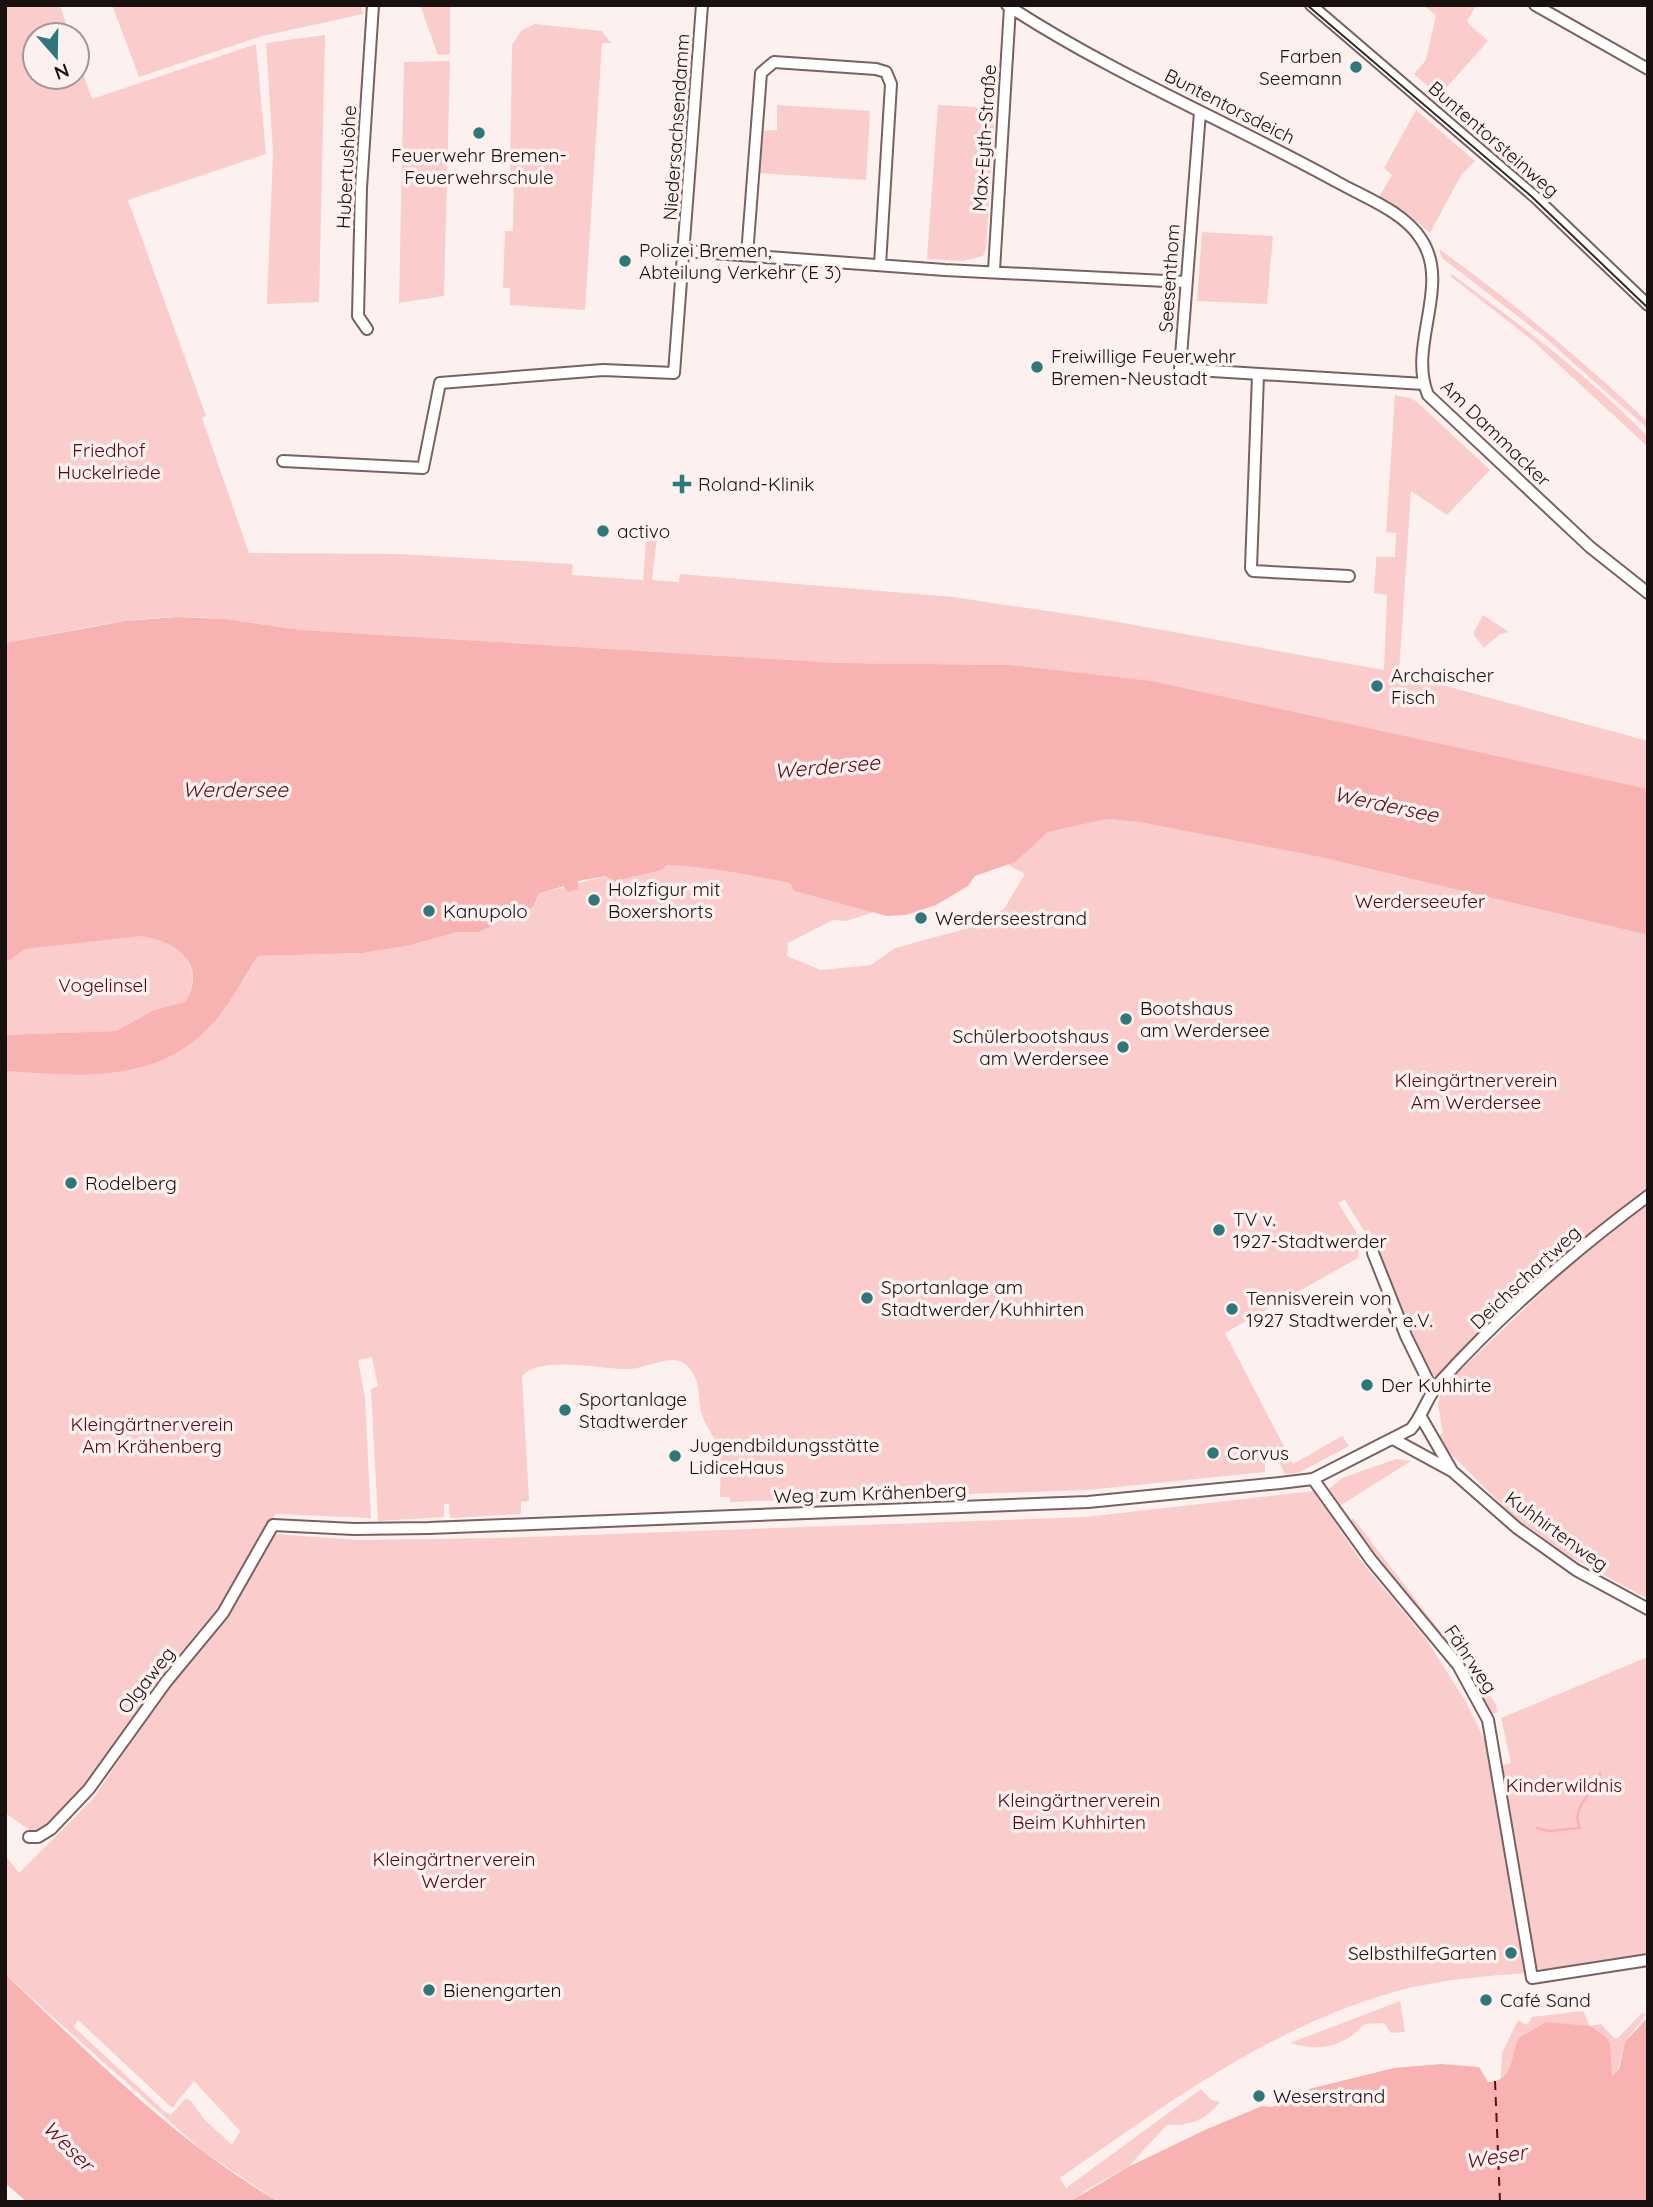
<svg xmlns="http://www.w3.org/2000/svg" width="1653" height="2207" viewBox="0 0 1653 2207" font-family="Quicksand,sans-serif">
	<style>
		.green { fill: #fbcccc; fill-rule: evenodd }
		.water { fill: #f7b2b1 }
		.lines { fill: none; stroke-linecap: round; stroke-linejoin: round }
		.stream { stroke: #f7b2b1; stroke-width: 2.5 }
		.ferry { stroke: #5e0e19; stroke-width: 2; stroke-dasharray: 9 7; stroke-linecap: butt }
		.minor-casing { stroke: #7a6161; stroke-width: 14 }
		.minor { stroke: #fff; stroke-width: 10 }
		.tram { stroke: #322929; stroke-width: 2 }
		.poi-dot { fill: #2e787b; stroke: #fdf1f0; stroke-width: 2.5 }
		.labels { text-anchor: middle; stroke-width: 7; stroke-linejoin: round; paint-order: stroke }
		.poi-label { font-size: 19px; fill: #191010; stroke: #fdf1f0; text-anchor: start }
		.street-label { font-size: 19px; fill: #191010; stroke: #fdf1f0 }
		.park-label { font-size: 19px; fill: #570514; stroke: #fdf1f0 }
		.water-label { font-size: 21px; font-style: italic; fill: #5e0e19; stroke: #fdf1f0 }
	</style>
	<rect width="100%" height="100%" fill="#fdf1f0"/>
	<!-- green -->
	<path class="green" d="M5 5H60L70 35H35V77H77V56L92 99 256 44 266 154 128 200 206 416 202 418 249 553 398 554 573 564 572 575 643 580 646 542 657 537 652 580 679 582 680 574 953 597 1101 619 1384 670 1387 595 1374 593 1376 562V557H1395L1396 533 1386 532 1395 395 1411 398 1417 402 1490 470 1447 515 1411 491 1399 673 1648 741V789L1420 741 1010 665 839 663 301 630C260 624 218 616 177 617 119 618 62 633 5 643Z
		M112 5H361L363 14 262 36 139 77Z
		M420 5H450V54L438 55Z
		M1423 5H1476L1467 22 1488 41 1439 96 1414 74 1426 60 1436 15Z
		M535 24 602 31 611 43H602L585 310 510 305V288H503L505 231H513L514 177 510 176 512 45 521 31Z
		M325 35 319 302 267 304 273 152 266 43Z
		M450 61 444 296 399 303 404 62Z
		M777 105 870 111 866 180 760 173 762 131 777 130Z
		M938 105 995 108 986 248 983 256 963 261 927 259Z
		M1416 110 1475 161 1461 175 1430 233 1408 214 1379 197 1392 175 1384 168Z
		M1202 232 1273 236 1267 304 1197 301Z
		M1439 249C1513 302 1582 360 1648 422V429L1543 336 1442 258Z
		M1453 275C1521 325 1589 376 1648 437V447L1532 340 1450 276Z
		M1483 615 1509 632 1500 634 1484 648 1473 634Z
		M1107 819 1139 822 1320 857 1648 935V1191L1526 1288 1438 1376 1431 1377 1404 1324 1383 1262 1345 1200 1338 1203 1360 1238 1358 1258 1225 1333 1293 1464 1342 1436 1349 1446 1298 1473 1285 1474 1279 1462 1265 1461V1472L1087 1490 730 1502V1497H720C720 1482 722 1463 718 1449 715 1437 706 1427 702 1415 698 1400 701 1382 690 1369 675 1348 647 1370 626 1369 601 1369 539 1355 522 1376L529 1501 521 1502V1514L450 1518 449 1504H444V1517L378 1521 371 1389 378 1386 372 1357 358 1360 365 1397 371 1518 276 1514 260 1537 227 1597 166 1670 75 1799 63 1813 37 1831 30 1830 5 1813V1071C85 1077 165 1085 220 1015 234 997 246 976 258 956L362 953 407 946 457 932 517 904H536L538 894 606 876 662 870 667 865C709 867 749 875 790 883L794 891 874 912 846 921 833 920 788 943 787 956 821 970 871 965 895 948 969 928 1004 909 1025 874 1008 865 1048 832Z
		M118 936C131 936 145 934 157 938 189 948 202 974 185 1002L154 1010 116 1031 5 1035 7 961 25 949Z
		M1648 1201V1599L1569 1556 1515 1518 1446 1449 1439 1436 1443 1433 1438 1404 1442 1388 1596 1240Z
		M1396 1459 1411 1461 1338 1507 1329 1489 1342 1478Z
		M1314 1491 1361 1561 1426 1639 1466 1702 1484 1739 1526 1973C1487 1976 1447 1979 1409 1988 1278 2021 1169 2102 1060 2178L1066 2188 1201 2089 1211 2100 1220 2102C1205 2120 1191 2126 1167 2125L1128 2167 1089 2188 1071 2202H279L203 2151 5 1974V1855L19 1873 92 1800 168 1688 228 1616 275 1534 357 1540 498 1538 1086 1517ZM78 2020 172 2108 194 2081 240 2131 232 2145 204 2119 190 2100 185 2099 171 2115 164 2111 74 2027Z
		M1353 1518 1496 1704 1497 1713 1491 1714 1469 1674 1349 1523Z
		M1645 1658 1648 1659V1958L1548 1972 1537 1968 1502 1765 1511 1763 1501 1718Z
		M1400 2001 1405 2032 1391 2033 1384 2023 1365 2024C1342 2047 1322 2052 1290 2043Z
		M1583 2011 1590 2026 1601 2024 1614 2038H1618L1642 2013 1646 2014 1625 2042 1616 2075 1611 2077 1610 2054 1546 2022 1520 2037 1510 2071 1501 2079 1502 2053 1518 2020 1527 2025 1532 2017Z"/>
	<!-- water -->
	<path class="water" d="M177 617 225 619 301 630 839 663 1010 665 1151 681 1648 789V935L1320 857 1139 822 1107 819 1048 832 1015 862 975 876 968 886 936 905 906 915 887 916 794 891 790 883C749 875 709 867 667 865L662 870 614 881 606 876 578 881V889L568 892 564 886 538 894C536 903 534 908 524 911L517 904 493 917V925L479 932H457L407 946 362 953 258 956C245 976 234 997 220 1015 165 1085 85 1077 5 1071V1035L116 1031 154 1010 185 1002C208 965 178 941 141 936L25 949 5 963V643L125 621Z
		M5 1974C91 2055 176 2142 279 2202H27L5 2183Z
		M1648 2017V2202L1071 2201 1128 2167 1205 2130 1262 2106 1272 2107 1309 2089 1394 2068 1441 2064 1479 2067 1488 2082C1516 2081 1509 2055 1520 2037L1546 2022 1590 2026 1606 2037 1610 2044 1612 2077 1619 2069 1625 2042Z"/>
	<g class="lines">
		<!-- stream -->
		<path class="stream" d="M1537 1828 1548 1831 1580 1828C1569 1807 1596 1793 1600 1773"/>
		<!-- ferry -->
		<path class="ferry" d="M1495 2081 1500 2202"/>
		<defs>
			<path id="minor" d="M1007 5C1112 74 1229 122 1339 183 1366 198 1404 212 1421 239 1452 285 1407 346 1428 395L1590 547 1648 593
				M1311 5 1535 197 1648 305
				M1535 5 1648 69
				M1200 112 1180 369 1424 384
				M685 251 945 270 1186 282
				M747 255 761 73 774 62 876 69 886 72 891 84 880 265
				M994 270 1010 7
				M367 329 358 316 361 188 373 5
				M1258 375 1251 568 1253 571 1349 576
				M283 461 423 468 440 383 603 370 674 373 702 5
				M1373 1253 1406 1336 1433 1391
				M1421 1417 1451 1469
				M1395 1440 1452 1471 1517 1528 1576 1570 1648 1609
				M1313 1479 1371 1560 1458 1665 1488 1720 1532 1978 1648 1960
				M29 1837H38L51 1829 89 1789 166 1682 223 1613 273 1525 354 1529 429 1528 1088 1502 1280 1483 1313 1479 1411 1429C1423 1415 1427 1397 1439 1383 1501 1314 1574 1251 1648 1196"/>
		</defs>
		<!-- minor casing -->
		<use href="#minor" class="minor-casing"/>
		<!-- minor -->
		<use href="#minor" class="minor"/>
		<!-- tram -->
		<path class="tram" d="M1307 5 1531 196 1648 308"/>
	</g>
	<!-- markers -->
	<g class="poi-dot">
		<circle cx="1356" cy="67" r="7"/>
		<circle cx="479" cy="133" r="7"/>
		<circle cx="625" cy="261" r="7"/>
		<circle cx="1037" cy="367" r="7"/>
		<path d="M678.5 473.5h7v7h7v7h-7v7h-7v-7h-7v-7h7z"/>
		<circle cx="603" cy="531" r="7"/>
		<circle cx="1377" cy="686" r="7"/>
		<circle cx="594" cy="900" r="7"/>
		<circle cx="429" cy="911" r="7"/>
		<circle cx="921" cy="918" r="7"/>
		<circle cx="1126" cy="1019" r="7"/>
		<circle cx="1123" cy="1047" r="7"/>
		<circle cx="71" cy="1183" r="7"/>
		<circle cx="1219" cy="1230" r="7"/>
		<circle cx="867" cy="1298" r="7"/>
		<circle cx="1232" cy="1309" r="7"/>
		<circle cx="1367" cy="1385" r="7"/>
		<circle cx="565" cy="1410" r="7"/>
		<circle cx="1213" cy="1453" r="7"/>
		<circle cx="675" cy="1456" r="7"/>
		<circle cx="1511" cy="1953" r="7"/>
		<circle cx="429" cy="1990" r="7"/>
		<circle cx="1486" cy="2000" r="7"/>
		<circle cx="1259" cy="2096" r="7"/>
	</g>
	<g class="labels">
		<!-- poi labels -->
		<g class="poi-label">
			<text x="1342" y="63" text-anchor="end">Farben<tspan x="1342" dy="22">Seemann</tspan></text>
			<text x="479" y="162" text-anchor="middle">Feuerwehr Bremen-<tspan x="479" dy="22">Feuerwehrschule</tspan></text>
			<text x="639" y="257">Polizei Bremen,<tspan x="639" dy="22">Abteilung Verkehr (E 3)</tspan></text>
			<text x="1051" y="363">Freiwillige Feuerwehr<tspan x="1051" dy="22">Bremen-Neustadt</tspan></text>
			<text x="698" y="491">Roland-Klinik</text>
			<text x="617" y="538">activo</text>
			<text x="1391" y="682">Archaischer<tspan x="1391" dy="22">Fisch</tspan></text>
			<text x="608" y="896">Holzfigur mit<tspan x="608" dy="22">Boxershorts</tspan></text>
			<text x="443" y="918">Kanupolo</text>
			<text x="935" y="925">Werderseestrand</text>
			<text x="1140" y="1015">Bootshaus<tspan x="1140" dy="22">am Werdersee</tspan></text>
			<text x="1109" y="1043" text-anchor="end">Schülerbootshaus<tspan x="1109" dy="22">am Werdersee</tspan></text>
			<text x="85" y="1190">Rodelberg</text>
			<text x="1233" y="1226">TV v.<tspan x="1233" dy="22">1927-Stadtwerder</tspan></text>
			<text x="881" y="1294">Sportanlage am<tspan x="881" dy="22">Stadtwerder/Kuhhirten</tspan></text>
			<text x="1246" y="1305">Tennisverein von<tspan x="1246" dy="22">1927 Stadtwerder e.V.</tspan></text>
			<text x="1381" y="1392">Der Kuhhirte</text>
			<text x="579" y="1406">Sportanlage<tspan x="579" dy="22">Stadtwerder</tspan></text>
			<text x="689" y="1452">Jugendbildungsstätte<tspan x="689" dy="22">LidiceHaus</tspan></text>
			<text x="1227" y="1460">Corvus</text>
			<text x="1497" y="1960" text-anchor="end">SelbsthilfeGarten</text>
			<text x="443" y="1997">Bienengarten</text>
			<text x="1500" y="2007">Café Sand</text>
			<text x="1273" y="2103">Weserstrand</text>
		</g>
		<!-- street labels -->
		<g class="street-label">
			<text transform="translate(1230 106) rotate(27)" y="7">Buntentorsdeich</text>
			<text transform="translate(676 127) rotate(-86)" y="7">Niedersachsendamm</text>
			<text transform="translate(984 138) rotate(-86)" y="7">Max-Eyth-Straße</text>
			<text transform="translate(1494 139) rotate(41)" y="7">Buntentorsteinweg</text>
			<text transform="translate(346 167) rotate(-87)" y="7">Hubertushöhe</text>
			<text transform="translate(1169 278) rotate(-86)" y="7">Seesenthom</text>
			<text transform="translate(1496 433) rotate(44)" y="7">Am Dammacker</text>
			<text transform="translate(1525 1277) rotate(-43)" y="7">Deichschartweg</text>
			<text transform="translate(870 1493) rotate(-2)" y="7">Weg zum Krähenberg</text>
			<text transform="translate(1557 1531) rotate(36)" y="7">Kuhhirtenweg</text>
			<text transform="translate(1471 1659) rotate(56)" y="7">Fährweg</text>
			<text transform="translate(146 1680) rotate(-52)" y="7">Olgaweg</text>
		</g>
		<!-- park labels -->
		<g class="park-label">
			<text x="109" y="457">Friedhof<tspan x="109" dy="22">Huckelriede</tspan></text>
			<text x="1420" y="908">Werderseeufer</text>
			<text x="103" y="992">Vogelinsel</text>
			<text x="1476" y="1087">Kleingärtnerverein<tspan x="1476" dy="22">Am Werdersee</tspan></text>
			<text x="152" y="1431">Kleingärtnerverein<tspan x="152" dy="22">Am Krähenberg</tspan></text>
			<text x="1564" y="1792">Kinderwildnis</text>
			<text x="1079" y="1807">Kleingärtnerverein<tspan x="1079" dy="22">Beim Kuhhirten</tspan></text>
			<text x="454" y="1866">Kleingärtnerverein<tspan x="454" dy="22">Werder</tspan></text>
		</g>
		<!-- water labels -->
		<g class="water-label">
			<text transform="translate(827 767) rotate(-5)" y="7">Werdersee</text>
			<text x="235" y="797">Werdersee</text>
			<text transform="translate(1386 805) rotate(12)" y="7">Werdersee</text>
			<text transform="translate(68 2146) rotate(45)" y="7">Weser</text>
			<text transform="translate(1496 2157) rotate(-9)" y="7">Weser</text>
		</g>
	</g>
	<!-- border -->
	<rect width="1653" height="2207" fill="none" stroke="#191010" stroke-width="14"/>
	<!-- north arrow -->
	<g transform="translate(56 56) rotate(160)"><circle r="33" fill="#fdf1f0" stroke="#a29796" stroke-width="2"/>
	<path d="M0-5L12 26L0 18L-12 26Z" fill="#2e787b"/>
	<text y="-10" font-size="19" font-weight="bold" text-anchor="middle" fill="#191010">N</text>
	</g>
</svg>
